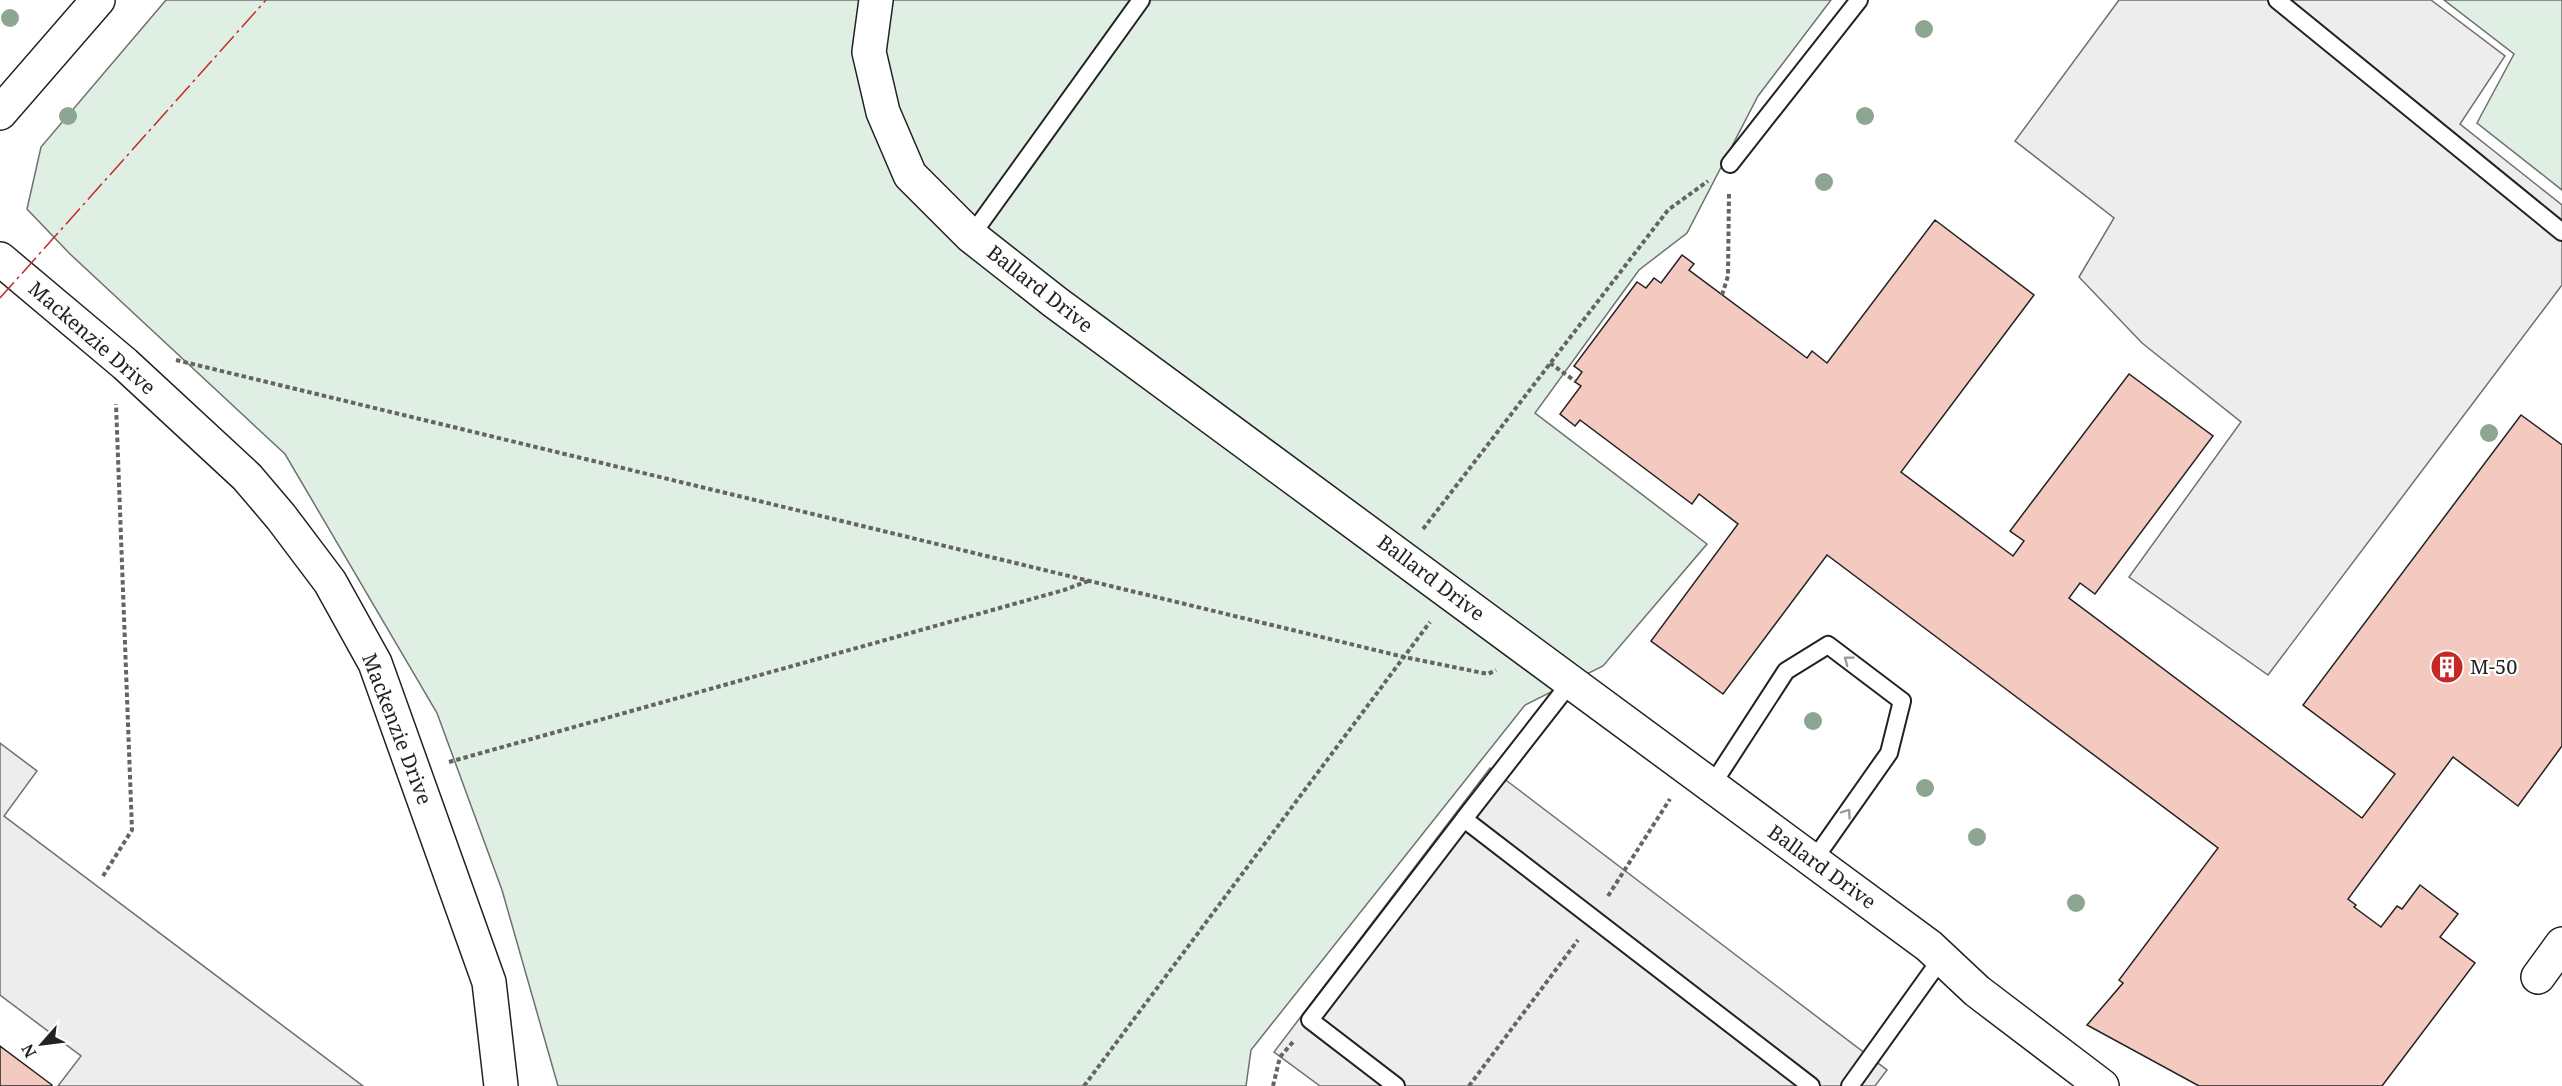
<svg xmlns="http://www.w3.org/2000/svg" width="2562" height="1086" viewBox="0 0 2562 1086" font-family="'Noto Serif',serif">
	<style>
		.green { fill: #e0efe3; stroke: #6f6f6f; stroke-width: 1.5 }
		.parking { fill: #ededed; stroke: #6f6f6f; stroke-width: 1.5 }
		.building { fill: #f3c9c0; stroke: #222; stroke-width: 1.5 }
		.lines { fill: none; stroke-linecap: round; stroke-linejoin: round }
		.service-casing { stroke: #222; stroke-width: 20 }
		.minor-casing { stroke: #222; stroke-width: 36 }
		.secondary-casing { stroke: #222; stroke-width: 36 }
		.path { stroke: #646464; stroke-width: 4; stroke-dasharray: 4.5 3; stroke-linecap: butt }
		.service { stroke: #fff; stroke-width: 16 }
		.minor { stroke: #fff; stroke-width: 33 }
		.secondary { stroke: #fff; stroke-width: 33 }
		.power { stroke: #c62828; stroke-width: 1.5; stroke-dasharray: 21 4.5 3 4.5; stroke-linecap: butt }
		.tree { fill: #8da692 }
		.oneway { stroke: #9c9c9c }
		.labels { text-anchor: middle; stroke-width: 4.5; stroke-linejoin: round; paint-order: stroke }
		.street-label { font-size: 20px; fill: #222; stroke: #fff }
		.poi-label { font-size: 20px; fill: #222; stroke: #fff; text-anchor: start }
	</style>
	<rect width="100%" height="100%" fill="#fff"/>
	<!-- green -->
	<path class="green" d="M166 0H1831L1758 96 1687 233 1639 270 1535 413 1707 544 1603 666 1525 705 1251 1050 1246 1086H558L502 890 437 713 285 454 70 254 27 209 41 147Z
		M2444 0H2562V190L2477 123 2514 54Z"/>
	<!-- parking -->
	<path class="parking" d="M2119 0H2431L2505 56 2460 124 2562 205V285L2268 675 2129 577 2241 422 2142 343 2079 277 2114 218 2015 141Z
		M0 743 37 771 4 816 363 1086H58L81 1056 0 995Z
		M1490 768 1887 1070 1875 1086H1320L1274 1052Z"/>
	<!-- building -->
	<path class="building" d="M1935 220 2034 295 1901 472 2013 556 2024 541 2010 531 2129 374 2213 436 2095 594 2080 583 2069 598 2362 818 2395 774 2303 705 2521 415 2562 445V746L2518 806 2453 757 2348 899 2356 905 2354 907 2381 927 2397 906 2402 909 2420 885 2458 914 2440 937 2475 963 2382 1086H2199L2087 1025 2123 983 2119 980 2218 848 1827 555 1723 694 1651 641 1738 524 1699 494 1692 504 1580 420 1575 426 1560 414 1581 386 1575 382 1582 372 1574 366 1637 282 1646 288 1654 278 1661 283 1682 255 1694 264 1689 270 1807 358 1812 351 1827 363Z
		M0 1046 52 1085 51 1086H0Z"/>
	<g class="lines">
		<defs>
			<path id="service" d="M2277 0 2562 232
				M1730 164 1859 0
				M971 236 1141 0
				M1712 785 1786 671 1828 645 1902 701 1889 753 1813 861
				M1464 819 1570 683
				M1396 1086 1310 1020 1464 819 1811 1086
				M1850 1086 1941 959"/>
			<path id="minor" d="M876 0 869 52 883 112 910 175 971 236 1055 302 1929 946 1977 991 2102 1086
				M0 259 125 364 247 477 281 517 330 582 375 663 489 982 501 1086
				M2538 977 2562 944"/>
			<path id="secondary" d="M0 113 98 0"/>
		</defs>
		<!-- service casing -->
		<use href="#service" class="service-casing"/>
		<!-- minor casing -->
		<use href="#minor" class="minor-casing"/>
		<!-- secondary casing -->
		<use href="#secondary" class="secondary-casing"/>
		<!-- path -->
		<path class="path" d="M1722 295 1728 276 1729 192
			M176 360 1404 657 1488 674 1496 670
			M1550 363 1575 381
			M1423 529 1668 210 1708 181
			M449 762 1064 590 1091 580
			M103 876 132 830 116 404
			M1608 896 1670 799
			M1084 1086 1430 622
			M1273 1086 1280 1057 1293 1042
			M1469 1086 1578 940"/>
		<!-- service -->
		<use href="#service" class="service"/>
		<!-- minor -->
		<use href="#minor" class="minor"/>
		<!-- secondary -->
		<use href="#secondary" class="secondary"/>
		<!-- power -->
		<path class="power" d="M0 298 266 0"/>
	</g>
	<!-- trees -->
	<g class="tree">
		<circle cx="10" cy="18" r="9"/>
		<circle cx="1924" cy="29" r="9"/>
		<circle cx="68" cy="116" r="9"/>
		<circle cx="1865" cy="116" r="9"/>
		<circle cx="1824" cy="182" r="9"/>
		<circle cx="2489" cy="433" r="9"/>
		<circle cx="1813" cy="721" r="9"/>
		<circle cx="1925" cy="788" r="9"/>
		<circle cx="1977" cy="837" r="9"/>
		<circle cx="2076" cy="903" r="9"/>
	</g>
	<!-- one-way arrows -->
	<defs><path id="oneway-chevron" d="M-2-3.5L2.5 0L-2 3.5" fill="none" stroke-width="1.6" stroke-linecap="round" stroke-linejoin="round" transform="scale(1.5)"/></defs>
	<g class="oneway">
		<use href="#oneway-chevron" transform="translate(1848 660) rotate(-143)"/>
		<use href="#oneway-chevron" transform="translate(1847 813) rotate(-55)"/>
	</g>
	<!-- icons -->
	<defs>
		<symbol id="building-disc" viewBox="-11 -11 22 22"><circle r="9.5" fill="#c62828" stroke="#fff"/><path d="M-4-6H4V6H1V3H-1V6H-4ZM-2.5-4.3h1.7v1.8h-1.7ZM.8-4.3h1.7v1.8H.8ZM-2.5-1h1.7V.8h-1.7ZM.8-1h1.7V.8H.8Z" fill="#fff"/></symbol>
	</defs>
	<g fill-rule="evenodd">
		<use href="#building-disc" x="2428" y="648" width="38" height="38"/>
	</g>
	<g class="labels">
		<!-- street labels -->
		<g class="street-label">
			<text transform="translate(1040 289) rotate(38)" y="7">Ballard Drive</text>
			<text transform="translate(92 338) rotate(41)" y="7">Mackenzie Drive</text>
			<text transform="translate(1431 578) rotate(37)" y="7">Ballard Drive</text>
			<text transform="translate(397 729) rotate(69)" y="7">Mackenzie Drive</text>
			<text transform="translate(1822 867) rotate(36)" y="7">Ballard Drive</text>
		</g>
		<!-- poi labels -->
		<g class="poi-label">
			<text x="2470" y="674">M-50</text>
		</g>
	</g>
	<!-- north arrow -->
	<g transform="translate(42 1044) rotate(242)" stroke="#ffffff" stroke-width="4.5" paint-order="stroke">
	<path d="M0-4.5L10 22L0 15L-10 22Z" fill="#222222"/>
	<text y="-9" font-size="16" font-weight="bold" text-anchor="middle" fill="#222222">N</text>
	</g>
</svg>
